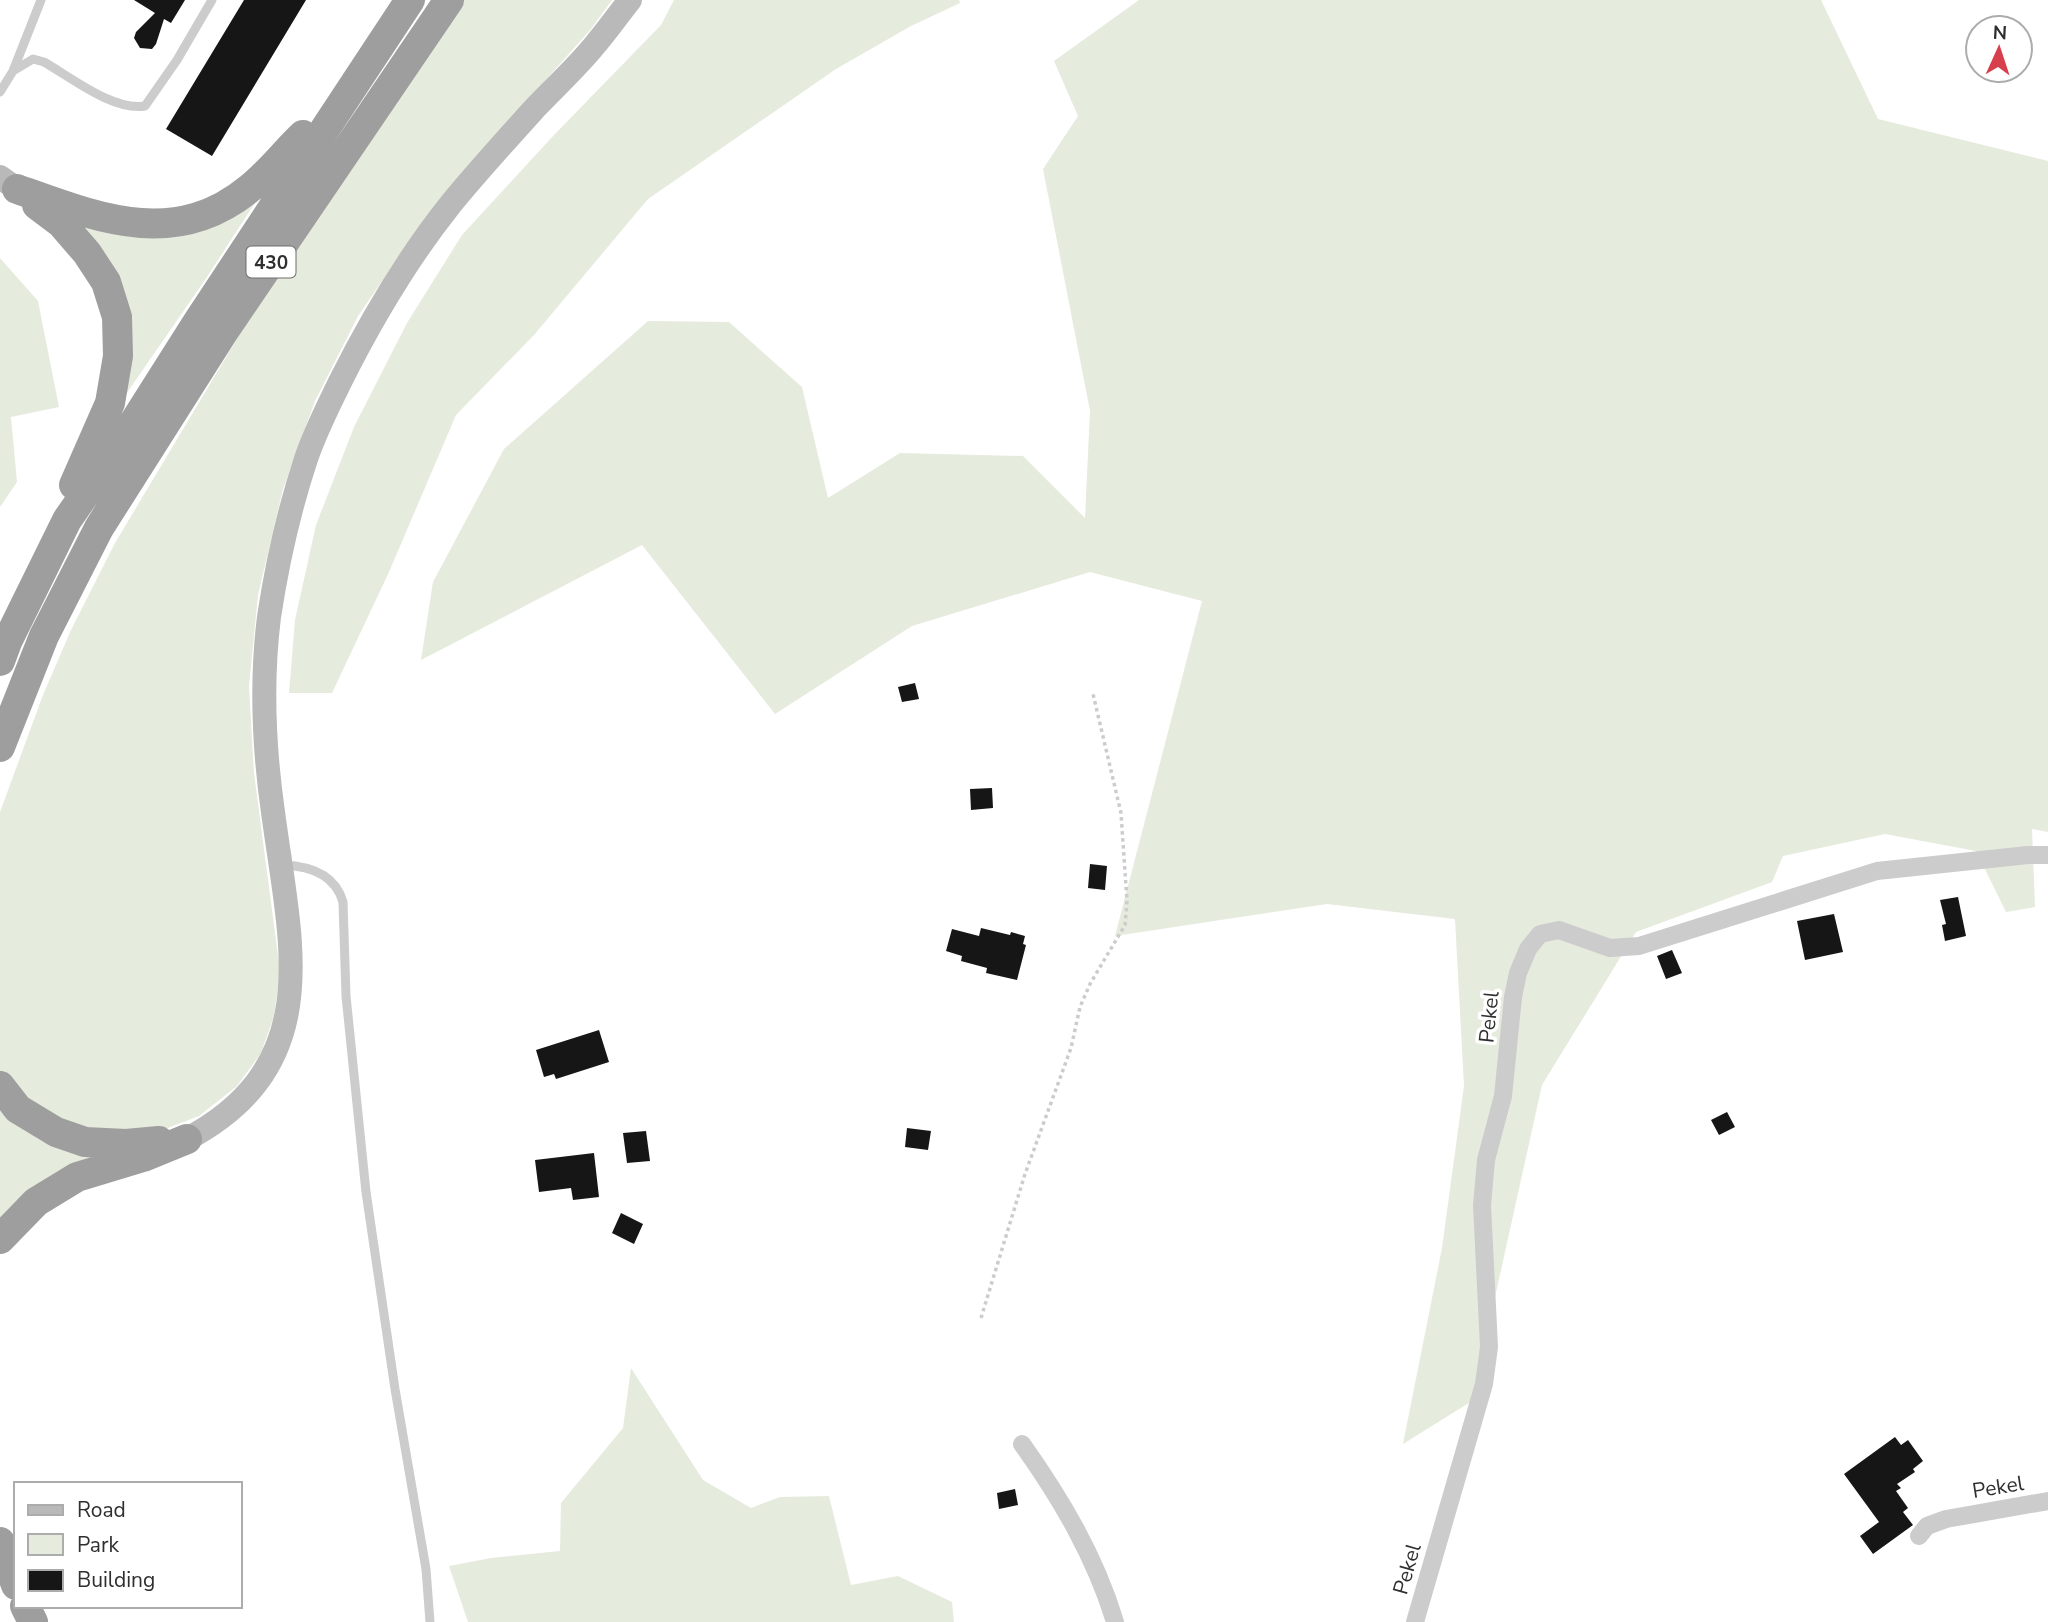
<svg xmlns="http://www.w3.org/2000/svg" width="2048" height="1622" viewBox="0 0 2048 1622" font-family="'Nunito Sans',sans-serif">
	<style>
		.green { fill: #e5ebdd }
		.building { fill: #161616 }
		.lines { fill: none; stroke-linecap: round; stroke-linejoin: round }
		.path { stroke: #ccc; stroke-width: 3.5; stroke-dasharray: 3.5 3.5; stroke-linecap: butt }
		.service { stroke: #ccc; stroke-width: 9 }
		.minor { stroke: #ccc; stroke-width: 18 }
		.secondary { stroke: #b9b9b9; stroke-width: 24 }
		.trunk { stroke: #9e9e9e; stroke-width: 30 }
		.labels { text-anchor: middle; stroke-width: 7; stroke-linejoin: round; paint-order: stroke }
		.shield { fill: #fff; stroke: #6d6d6d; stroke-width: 2 }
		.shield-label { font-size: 19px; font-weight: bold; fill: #2f2f2f }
		.street-label { font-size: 21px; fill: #2f2f2f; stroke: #fff }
	</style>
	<rect width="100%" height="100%" fill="#fff"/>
	<!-- green -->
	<path class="green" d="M463 0H612L591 29 463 173 416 232 358 316 315 401 283 489 258 595 249 686 254 773 280 971 274 1016 261 1053 237 1086 199 1116 160 1131 78 1129 20 1095 0 1073V812L43 695 71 630 115 543 268 287Z
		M674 0H959L960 3 911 26 836 69 648 199 534 335 456 415 389 572 332 693H289L295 620 316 525 354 427 407 323 462 235 554 135 661 25Z
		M1139 0H1821L1878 119 2048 161V832L2032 829 2035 907 2006 912 1976 851 1885 834 1783 856 1772 882 1636 932 1542 1085 1472 1401 1403 1444 1442 1248 1464 1086 1455 919 1327 904 1115 936 1202 601 1090 572 912 626 775 714 642 545 421 660 433 582 504 449 648 321 729 322 802 387 828 498 900 453 1023 456 1085 518 1090 411 1043 169 1078 116 1054 61Z
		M260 195 207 277 122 400 123 375 74 222Z
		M0 258 38 301 59 407 11 417 17 482 0 507Z
		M0 1103 124 1151 0 1225Z
		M631 1368 703 1480 751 1508 780 1497 829 1496 851 1585 898 1576 952 1602 954 1622H468L449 1566 491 1558 560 1551 561 1503 623 1428Z"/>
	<!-- building -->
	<path class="building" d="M134 0H185L171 23 164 19 156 44 152 49 140 48 134 38 136 32 155 13Z
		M244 0H306L212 156 166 129Z
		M915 683 919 699 902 702 898 687Z
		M992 788 993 808 971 810 970 789Z
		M1090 864 1107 866 1105 890 1088 888Z
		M1958 897 1966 936 1945 941 1942 925 1946 924 1940 900Z
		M1834 914 1843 952 1805 960 1797 921Z
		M981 928 1010 935 1011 932 1025 936 1023 944 1026 945 1017 980 986 973 987 968 961 961 962 956 946 951 952 929 979 936Z
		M1672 950 1682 973 1666 979 1657 956Z
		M599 1030 609 1062 556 1079 554 1074 544 1077 536 1050Z
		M1727 1112 1735 1127 1719 1135 1711 1120Z
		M907 1128 931 1131 928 1150 905 1147Z
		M646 1131 650 1161 627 1163 623 1133Z
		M594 1153 599 1197 573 1200 571 1188 539 1192 535 1160Z
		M621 1213 643 1224 634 1244 612 1233Z
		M1895 1437 1901 1445 1908 1440 1923 1461 1913 1469 1915 1472 1897 1484 1901 1488 1896 1491 1908 1508 1903 1512 1913 1525 1873 1554 1860 1536 1879 1522 1844 1474Z
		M1015 1489 1018 1505 999 1509 997 1493Z"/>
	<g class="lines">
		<!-- path -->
		<path class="path" d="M981 1318 1025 1174 1071 1048 1080 1007 1090 984 1125 925 1127 901 1121 813 1093 694"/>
		<!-- service -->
		<path class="service" d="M13 71 33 59 44 62C72 78 113 111 145 106L177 60 212 0
			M0 92 13 71 41 0
			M283 865C310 866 335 874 343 902L346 996 366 1192 395 1389 426 1569 430 1622"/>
		<!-- minor -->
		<path class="minor" d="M1022 1444C1061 1499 1095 1556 1115 1622
			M1919 1536 1927 1526 1946 1519 2048 1501
			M1415 1622 1484 1384 1489 1347 1482 1205 1486 1160 1503 1096 1513 997 1518 973 1528 949 1540 934 1559 930 1610 948 1639 946 1877 871 2028 855H2048"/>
		<!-- secondary -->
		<path class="secondary" d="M0 177 17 189
			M187 1139C328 1064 290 942 273 812 264 749 261 681 269 617 277 564 289 510 306 459 315 432 328 407 340 382 371 320 407 259 450 205 477 172 507 139 536 107 555 87 576 68 594 46 607 31 618 15 630 0"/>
		<!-- trunk -->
		<path class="trunk" d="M17 189C98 218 175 250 250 188 270 172 285 152 303 135
			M37 205 61 223 87 253 106 282 117 317 118 356 110 403 74 485
			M0 661 7 642 67 520 126 435 197 323 410 0
			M0 747 44 636 99 528 224 331 449 0
			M0 1086 18 1109 56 1132 85 1142 126 1144 159 1141
			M0 1239 36 1202 77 1177 143 1157 187 1139
			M0 1542 16 1585
			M25 1606 33 1622"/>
	</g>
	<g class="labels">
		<!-- shield labels -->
		<rect class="shield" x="246.5" y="246.5" width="49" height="31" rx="5"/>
		<g class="shield-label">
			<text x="271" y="269">430</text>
		</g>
		<!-- street labels -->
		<g class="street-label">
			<text transform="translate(1489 1017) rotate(-84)" y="7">Pekel</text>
			<text transform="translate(1998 1487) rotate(-9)" y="7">Pekel</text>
			<text transform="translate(1407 1569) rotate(-74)" y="7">Pekel</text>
		</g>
	</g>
	<!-- legend -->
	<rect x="14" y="1482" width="228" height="126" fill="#ffffff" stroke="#acacac" stroke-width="2"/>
	<rect x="28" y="1505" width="35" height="10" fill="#b9b9b9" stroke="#acacac" stroke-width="2"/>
	<text x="77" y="1517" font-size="21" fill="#2f2f2f">Road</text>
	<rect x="28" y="1534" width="35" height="21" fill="#e5ebdd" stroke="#acacac" stroke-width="2"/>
	<text x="77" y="1552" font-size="21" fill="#2f2f2f">Park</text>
	<rect x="28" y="1570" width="35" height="21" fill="#161616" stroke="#acacac" stroke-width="2"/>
	<text x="77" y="1587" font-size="21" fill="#2f2f2f">Building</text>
	<!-- north arrow -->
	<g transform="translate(1999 49) rotate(3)"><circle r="33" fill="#ffffff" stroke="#acacac" stroke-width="2"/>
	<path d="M0-5L12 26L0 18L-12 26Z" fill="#d73f4d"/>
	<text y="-10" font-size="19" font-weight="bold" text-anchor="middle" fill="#2f2f2f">N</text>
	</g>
</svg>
